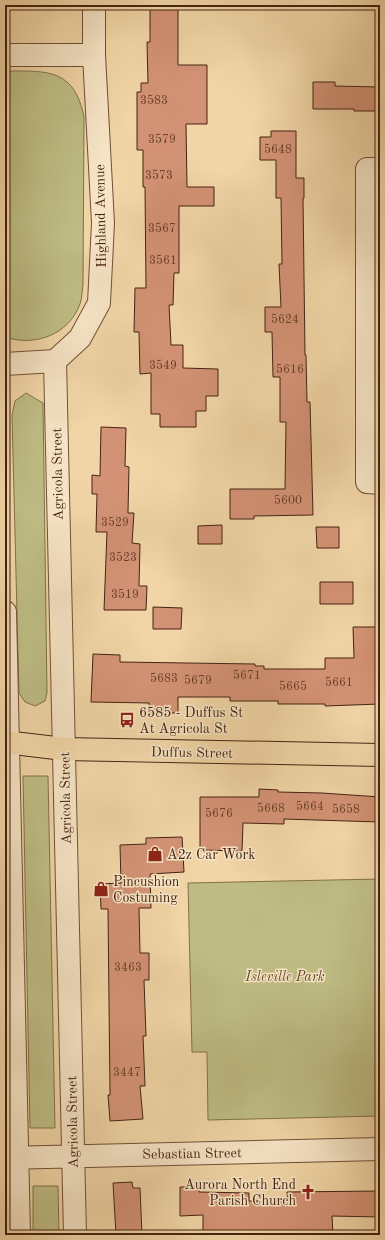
<svg xmlns="http://www.w3.org/2000/svg" width="385" height="1240" viewBox="0 0 385 1240" font-family="'Old Standard TT',serif">
	<style>
		.green { fill: #bebc84; stroke: #82704a }
		.building { fill: #d39275; stroke: #452311 }
		.lines { fill: none; stroke-linecap: round; stroke-linejoin: round }
		.minor-casing { stroke: #705036; stroke-width: 24 }
		.major-casing { stroke: #452311; stroke-width: 24 }
		.minor { stroke: #f6e4c5; stroke-width: 22 }
		.major { stroke: #f1d5a6; stroke-width: 22 }
		.labels { text-anchor: middle; stroke-width: 3; stroke-linejoin: round; paint-order: stroke }
		.number-label { font-size: 12px; fill: #683f2a }
		.street-label { font-size: 14px; fill: #452311; stroke: #f6e4c5 }
		.poi-label { font-size: 14px; fill: #452311; stroke: #f6e4c5; text-anchor: start }
		.park-label { font-size: 14px; font-style: italic; fill: #63492e; stroke: #f6e4c5 }
	</style>
	<rect width="100%" height="100%" fill="#f1d5a6"/>
	<filter id="stains"><feTurbulence type="fractalNoise" baseFrequency=".005" numOctaves="4"/><feColorMatrix values="0 0 0 0 .2 0 0 0 0 .09 0 0 0 0 .02 0 0 0 .5 -.17"/></filter>
	<radialGradient id="worn" r=".72"><stop offset=".6" stop-color="#630" stop-opacity="0"/><stop offset="1" stop-color="#630" stop-opacity=".3"/></radialGradient>
	<!-- green -->
	<path class="green" d="M5 71C47 71 74 68 84 117L83 285C82 291 82 299 80 304 69 335 34 347 5 337Z
		M26 393 43 403 47 693 45 701 35 706 25 702 19 693 12 415 15 401Z
		M23 776H48L55 1128H30Z
		M380 879V1116L208 1120 207 1052H192L188 883Z
		M33 1186H58L59 1235H33Z"/>
	<!-- building -->
	<path class="building" d="M150 5H178V65H207V124H186L187 187H214V206H179V273H174L173 305H169L171 345H183V368L218 369V396H206V411H196V427H160V414H151V373L140 374 139 332H134L135 288H146L145 187H143V150H137V92H141V83H148L147 42H150Z
		M313 82H335V86L380 87V111H354V109H313Z
		M271 131H296V178H304V198H303L305 355H306L307 402H310L313 515 254 516V519H230V489H285L286 422H280V377H273L272 332H265V307H281L279 264H282L281 198H276V160H260V137H271Z
		M101 427 126 428 125 466 129 467 128 513H134L132 543 140 544 139 586H147L146 610H104L107 532H96L97 494H92V475L100 476Z
		M222 525V544H198V526Z
		M316 527H339V548H317Z
		M320 582H353V604H320Z
		M153 607 182 608 181 629H153Z
		M353 627H380V704L325 706V704H278V701H230V697H178V713H149V703L91 702 93 654 120 655V662L255 664V666H264V669H325V658H354Z
		M259 789 278 790V792L322 793 380 797V822L284 819V824L243 823 242 851 200 850V797H259Z
		M182 837 184 872 150 874 151 908H139L140 953H149V980H144L146 1036H143L145 1086H140L143 1119 110 1121 108 1095H110L108 909H101L100 884 121 883 120 845 146 844V838Z
		M132 1182 133 1188H140L142 1235H116L113 1183Z
		M180 1187H199V1192L249 1193V1201H288L287 1192 380 1191V1217L332 1216 333 1235H203V1215L180 1216Z"/>
	<g class="lines">
		<defs>
			<path id="minor" d="M5 55H94
				M380 169H367V482L380 483
				M55 361 75 1235
				M5 364 55 361 80 338 99 303 103 223 94 55V5
				M5 612 19 1235
				M5 1158 380 1149"/>
			<path id="major" d="M5 742 64 749 380 755"/>
		</defs>
		<!-- minor casing -->
		<use href="#minor" class="minor-casing"/>
		<!-- major casing -->
		<use href="#major" class="major-casing"/>
		<!-- minor -->
		<use href="#minor" class="minor"/>
		<!-- major -->
		<use href="#major" class="major"/>
	</g>
	<!-- icons -->
	<defs>
		<symbol id="bus-bare" viewBox="-9 -9 18 18"><path d="M-5-6H5V4H4V6H2V4H-2V6H-4V4H-5ZM-3.5-4V0h7V-4ZM-3.5 1.2v1.5H-2V1.2ZM2 1.2v1.5H3.5V1.2Z" fill="#8f2418" stroke="#f6e4c5" stroke-width="2.5" paint-order="stroke"/></symbol>
		<symbol id="shop-bare" viewBox="-9 -9 18 18"><path d="M-5-2.5h2.3a2.7 3.5 0 0 1 5.4 0H5L5.5 6h-11ZM-1.5-2.5h3a1.5 2.3 0 0 0-3 0Z" fill="#8f2418" stroke="#f6e4c5" stroke-width="2.5" paint-order="stroke"/></symbol>
		<symbol id="church-bare" viewBox="-9 -9 18 18"><path d="M-1.2-6h2.4v3.5h3.3v2.4h-3.3V6h-2.4V-.1h-3.3v-2.4h3.3Z" fill="#8f2418" stroke="#f6e4c5" stroke-width="2.5" paint-order="stroke"/></symbol>
	</defs>
	<g fill-rule="evenodd">
		<use href="#bus-bare" x="116" y="709" width="22" height="22"/>
		<use href="#shop-bare" x="144" y="843" width="22" height="22"/>
		<use href="#shop-bare" x="90" y="878" width="22" height="22"/>
		<use href="#church-bare" x="297" y="1181" width="22" height="22"/>
	</g>
	<g class="labels">
		<!-- number labels -->
		<g class="number-label">
			<text x="154" y="104">3583</text>
			<text x="162" y="143">3579</text>
			<text x="278" y="153">5648</text>
			<text x="159" y="179">3573</text>
			<text x="162" y="232">3567</text>
			<text x="163" y="264">3561</text>
			<text x="285" y="323">5624</text>
			<text x="163" y="369">3549</text>
			<text x="290" y="373">5616</text>
			<text x="288" y="504">5600</text>
			<text x="115" y="526">3529</text>
			<text x="123" y="561">3523</text>
			<text x="125" y="598">3519</text>
			<text x="247" y="679">5671</text>
			<text x="164" y="682">5683</text>
			<text x="198" y="684">5679</text>
			<text x="339" y="686">5661</text>
			<text x="293" y="690">5665</text>
			<text x="310" y="810">5664</text>
			<text x="271" y="812">5668</text>
			<text x="346" y="813">5658</text>
			<text x="219" y="817">5676</text>
			<text x="128" y="971">3463</text>
			<text x="127" y="1076">3447</text>
		</g>
		<!-- street labels -->
		<g class="street-label">
			<text transform="translate(100 216) rotate(-91)" y="5">Highland Avenue</text>
			<text transform="translate(57 474) rotate(-91)" y="5">Agricola Street</text>
			<text transform="translate(192 752) rotate(1)" y="5">Duffus Street</text>
			<text transform="translate(65 798) rotate(-91)" y="5">Agricola Street</text>
			<text transform="translate(72 1122) rotate(-91)" y="5">Agricola Street</text>
			<text transform="translate(192 1153) rotate(-1)" y="5">Sebastian Street</text>
		</g>
		<!-- poi labels -->
		<g class="poi-label">
			<text x="139" y="717">6585 - Duffus St<tspan x="139" dy="16">At Agricola St</tspan></text>
			<text x="167" y="859">A2z Car Work</text>
			<text x="113" y="886">Pincushion<tspan x="113" dy="16">Costuming</tspan></text>
			<text x="296" y="1189" text-anchor="end">Aurora North End<tspan x="296" dy="16">Parish Church</tspan></text>
		</g>
		<!-- park labels -->
		<g class="park-label">
			<text x="285" y="981">Isleville Park</text>
		</g>
	</g>
	<!-- margin -->
	<rect width="385" height="1240" fill="none" stroke="#f1d5a6" stroke-width="20"/>
	<rect x="6" y="6" width="373" height="1228" fill="none" stroke="#452311" stroke-width="2"/>
	<rect x="10" y="10" width="365" height="1220" fill="none" stroke="#452311"/>
	<rect width="100%" height="100%" filter="url(#stains)"/>
	<rect width="100%" height="100%" fill="url(#worn)"/>
</svg>
